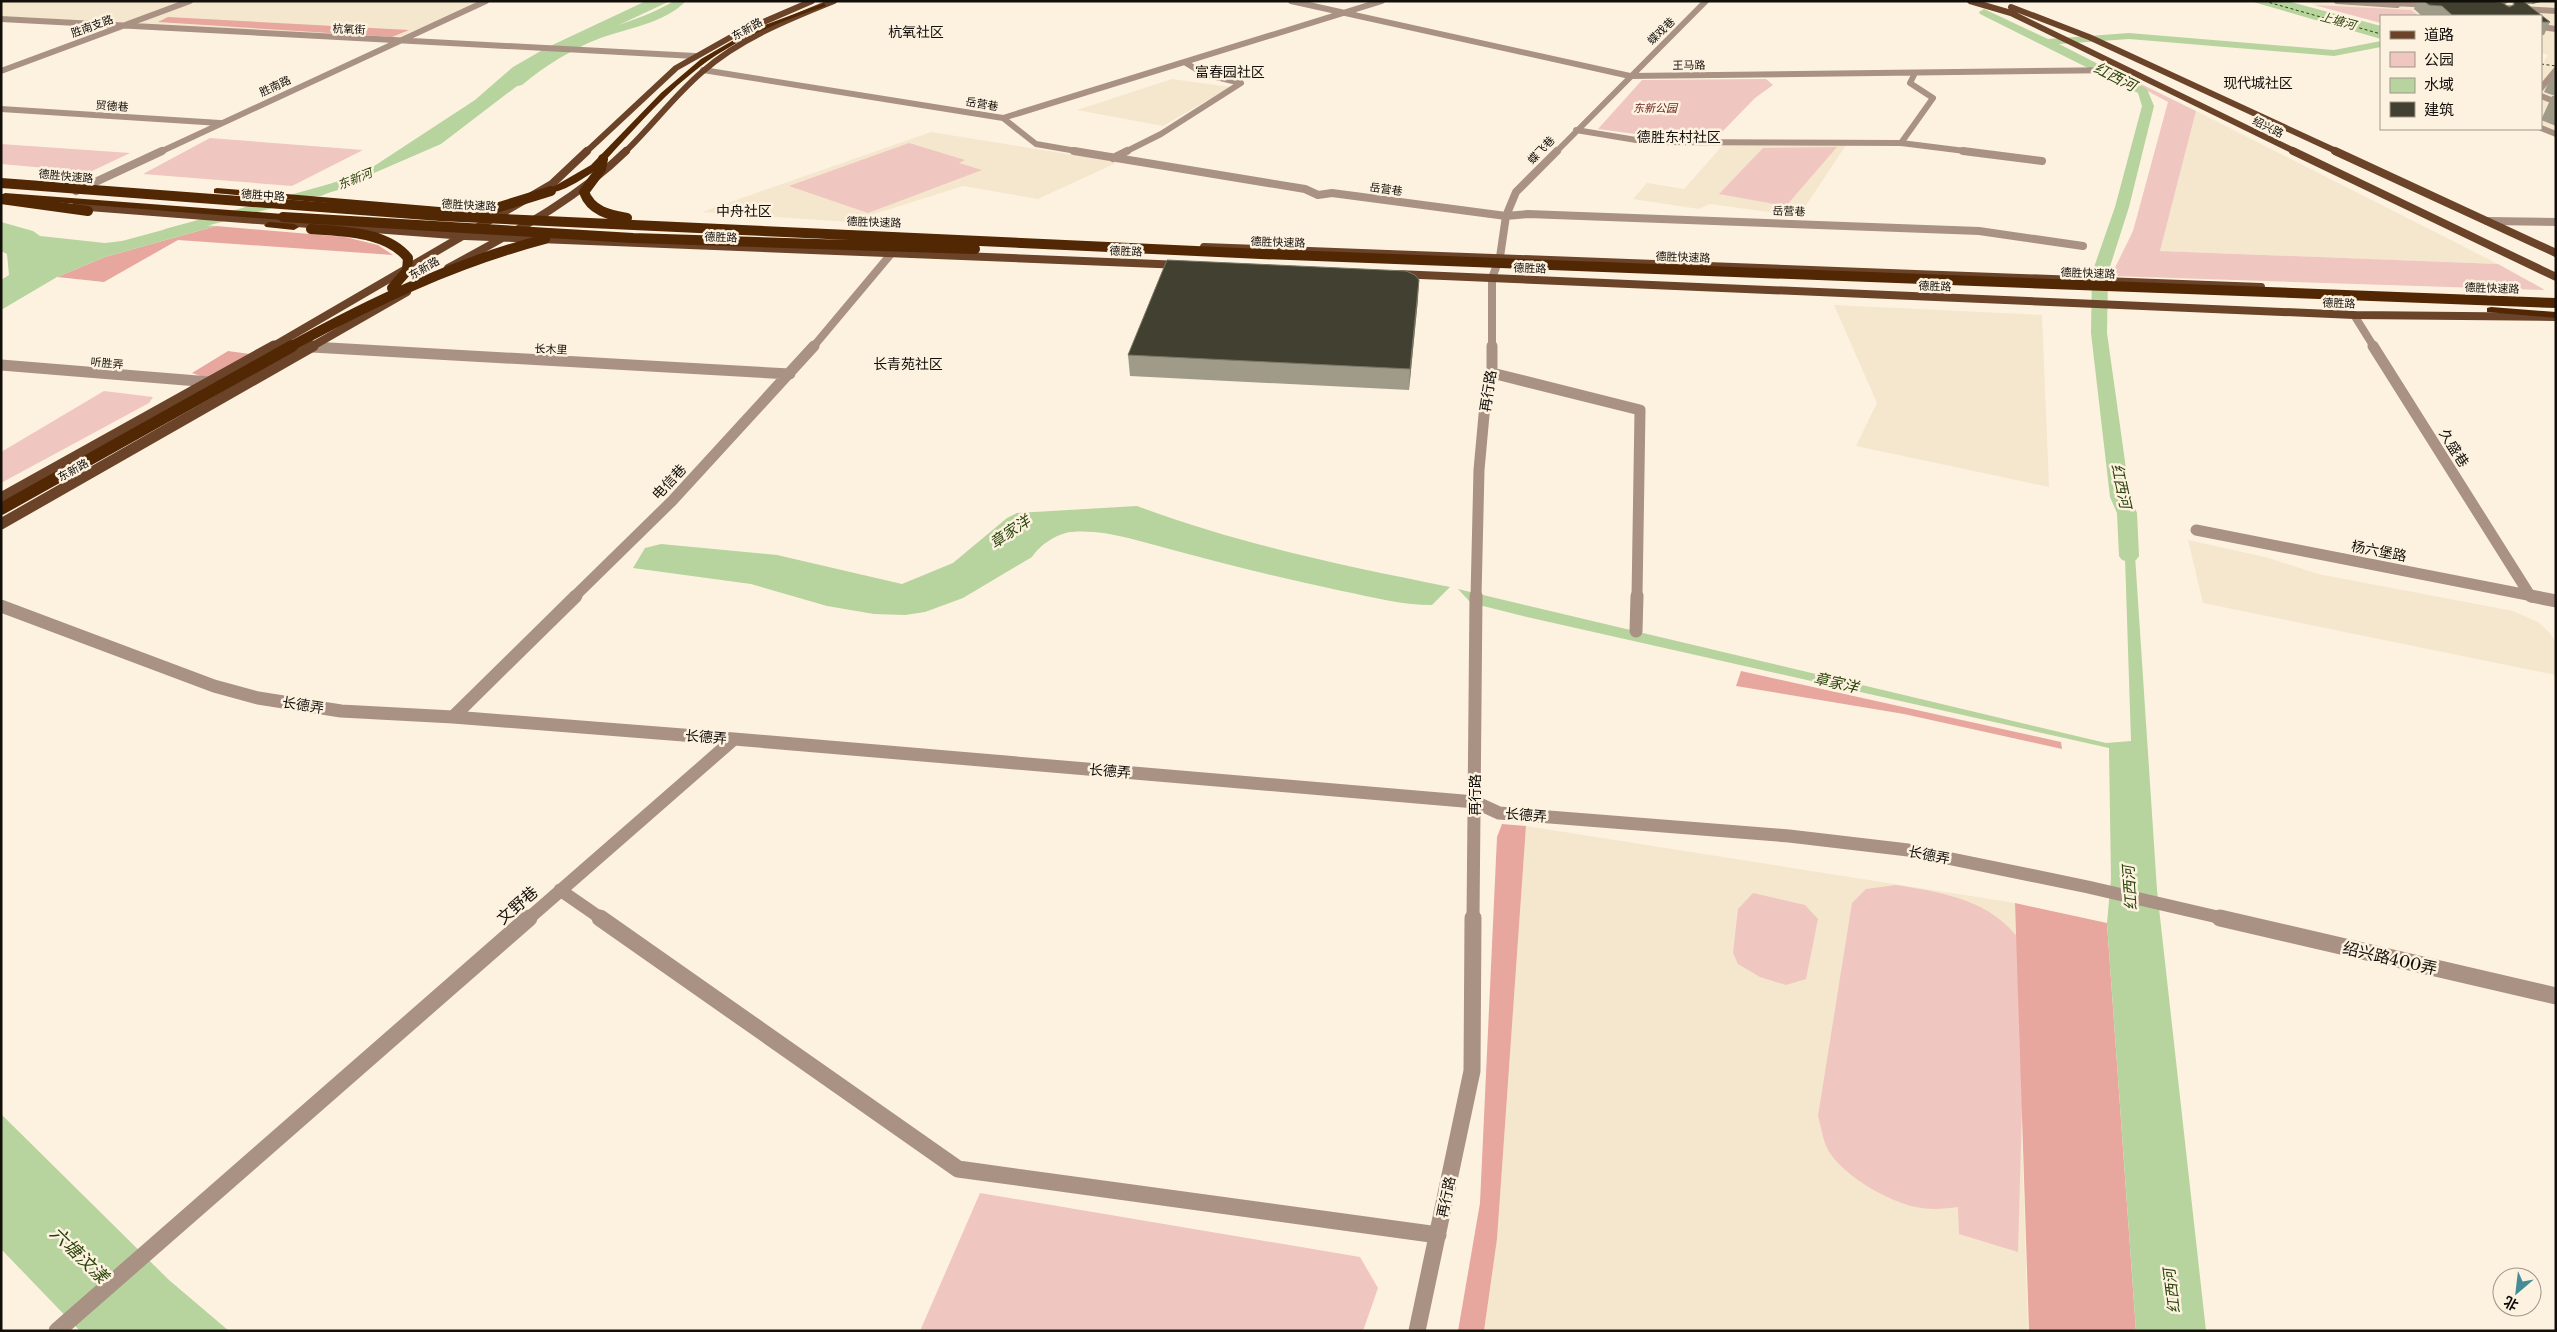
<svg xmlns="http://www.w3.org/2000/svg" width="2557" height="1332" viewBox="0 0 2557 1332" font-family="'Libre Baskerville','Noto Sans SC',serif">
	<style>
		.built { fill: #f5e6ce }
		.green { fill: #f0c6c0 }
		.forest { fill: #e7a79e }
		.water { fill: #b7d39e }
		.lines { fill: none; stroke-linecap: round; stroke-linejoin: round }
		.canal { fill: #b7d39e; fill-rule: evenodd }
		.ferry { stroke: #2b440b; stroke-width: 1; stroke-dasharray: 3 2.5; stroke-linecap: butt }
		.minor-far4 { stroke: #a99284; stroke-width: 6 }
		.minor-far3 { stroke: #a99284; stroke-width: 8 }
		.minor-far2 { stroke: #a99284; stroke-width: 11 }
		.minor-far1 { stroke: #a99284; stroke-width: 13 }
		.minor { stroke: #a99284; stroke-width: 17 }
		.major-far2 { stroke: #6a4329; stroke-width: 6 }
		.major-far1 { stroke: #6a4329; stroke-width: 8 }
		.major { stroke: #6a4329; stroke-width: 11 }
		.highway { fill: #522704; fill-rule: evenodd }
		.highway-bridge-far1 { stroke: #522704; stroke-width: 10 }
		.highway-bridge { stroke: #522704; stroke-width: 12 }
		.wall { fill: #a09a88; fill-rule: evenodd }
		.shaded-wall { fill: #7a7666 }
		.building { fill: #424131; stroke: #7a7666 }
		.labels { text-anchor: middle; stroke-width: 5; stroke-linejoin: round; paint-order: stroke }
		.far-street-label { font-size: 11px; fill: #120e09; stroke: #fdf2e0 }
		.far-park-label { font-size: 11px; font-style: italic; fill: #6d231c; stroke: #fdf2e0 }
		.far-water-label { font-size: 12px; font-style: italic; fill: #2b440b; stroke: #fdf2e0 }
		.far-quarter-label { font-size: 14px; fill: #120e09; stroke: #fdf2e0 }
		.street-label { font-size: 14px; fill: #120e09; stroke: #fdf2e0 }
		.water-label { font-size: 15px; font-style: italic; fill: #2b440b; stroke: #fdf2e0 }
		.near-street-label { font-size: 16px; fill: #120e09; stroke: #fdf2e0 }
		.near-water-label { font-size: 18px; font-style: italic; fill: #2b440b; stroke: #fdf2e0 }
	</style>
	<rect width="100%" height="100%" fill="#fdf2e0"/>
	<!-- built -->
	<path class="built" d="M1 1H478L396 39 1 16Z
		M2302 1H2556V136L2537 129H2541V66L2548 55 2541 53V16H2381V23Z
		M1172 79 1230 87 1163 126 1077 110Z
		M2196 111 2498 264 2160 251Z
		M931 132 1118 162 1038 199 963 186 849 222 702 212Z
		M1723 145H1846L1799 216 1710 204 1699 209 1633 199 1647 183 1684 189Z
		M1834 305 2042 315 2049 487 1856 446 1877 403Z
		M2188 540 2269 558 2318 574 2513 611 2538 622 2550 633 2556 643V675L2203 603Z
		M1526 826 2015 903 2028 1331H1484L1497 1239Z"/>
	<!-- green -->
	<path class="green" d="M2314 5 2411 10 2419 16H2381V23Z
		M2123 78H2129L2196 111 2160 251 2498 264 2545 290 2111 276 2133 231 2168 102Z
		M1766 79 1773 85 1755 98 1720 134 1650 136 1598 129 1642 80Z
		M210 138 363 150 292 186 143 174Z
		M909 143 965 160 959 163 982 170 868 213 789 186Z
		M1 144 130 153 90 172 1 164Z
		M1837 147 1786 206 1719 194 1763 148Z
		M104 391 153 397 149 403 1 483V452Z
		M1896 885C1938 892 1984 898 2014 933 2020 939 2023 952 2026 961L2018 1252 1959 1234 1958 1207C1943 1209 1930 1210 1916 1207 1887 1201 1839 1174 1826 1146 1822 1136 1821 1126 1818 1116L1852 903 1866 889Z
		M1753 893 1805 905 1818 919 1806 979 1786 985 1760 977 1738 964 1733 953 1738 909Z
		M980 1193 1360 1257 1378 1288 1363 1331H920Z"/>
	<!-- forest -->
	<path class="forest" d="M168 17 409 30 392 37 158 22Z
		M216 226 345 237 378 245 393 255 178 240 104 282 57 277 105 257Z
		M228 351 250 354 206 378 192 373Z
		M1741 671 2061 742 2062 749 1904 714 1736 686Z
		M1502 824 1526 826 1497 1239 1484 1331H1458L1480 1203 1497 837Z
		M2015 903 2107 923 2136 1331H2029Z"/>
	<!-- water -->
	<path class="water" d="M646 1H670L542 61 538 70 441 144 321 196 300 194 365 172 475 100 513 67 546 48Z
		M2250 1H2287L2381 26V39Z
		M1 222 33 231 40 236 105 243 122 241 185 224 216 226 105 257 57 277 1 310V280L9 275 7 254 1 251Z
		M1137 506C1239 544 1344 566 1450 587L1432 605C1401 605 1372 597 1342 591 1285 579 1229 565 1173 550 1141 542 1106 529 1072 532 1057 533 1040 545 1032 557L963 598 925 612 905 615 874 614 827 606 751 584 633 568 645 548 661 544 777 555 902 584 953 563 1007 518 1017 513Z
		M2133 525 2157 890 2206 1331H2136L2107 923 2111 879 2109 748 1527 617 1471 603 1458 589 2106 743 2131 741 2124 527Z
		M1 1114 169 1280 229 1331H80L1 1249Z"/>
	<g class="lines">
		<!-- canal -->
		<path class="canal" d="M674 1H686C664 24 626 28 598 39 570 50 545 66 522 85L518 86 512 83C549 36 625 31 674 1Z
			M1984 9 2048 39 2129 33 2334 50 2381 41V47L2334 56 2129 39 2059 44 2147 89 2154 106 2129 207 2108 273 2107 333 2130 497 2137 513 2139 556 2136 560 2129 562 2122 560 2119 556 2117 513 2110 497 2091 333 2092 273 2115 207 2142 106 2138 93 1980 14 1979 12Z
			M337 182 342 183 344 186 342 189 170 236 163 232 165 229Z"/>
		<!-- ferry -->
		<path class="ferry" d="M2264 1 2381 34
			M2541 64 2556 66"/>
		<!-- minor-far4 -->
		<path class="minor-far4" d="M1291 1 1630 76 2124 70
			M2337 1 2397 5 2393 1
			M2395 3 2431 5
			M2505 16 2499 11 2507 8 2556 11
			M1 19 695 56
			M2541 27 2556 29
			M703 70 1003 118 1036 144 1082 152
			M1 71 190 1
			M2541 88 2556 70
			M2541 96 2556 102
			M1 109 220 123
			M1003 118 1382 1
			M2541 128 2556 134
			M1576 130 1648 142 1901 143 1973 152
			M1901 143 1933 98 1910 83 1915 73
			M160 152 486 1
			M1125 152 1161 134 1241 83 1204 74 1186 63
			M1556 152 1706 1"/>
		<!-- minor-far3 -->
		<path class="minor-far3" d="M1074 151 1305 189 1318 195 1332 193 1506 216 1528 214 1979 231 2083 246
			M1963 151 2042 161
			M1113 158 1127 151
			M76 191 162 151
			M2487 221 2556 222
			M2354 315 2374 347
			M813 347 891 254
			M1492 347V278L1500 257 1506 216 1516 192 1557 151"/>
		<!-- minor-far2 -->
		<path class="minor-far2" d="M2373 346 2531 597
			M312 347 790 374
			M1 365 210 382
			M1492 373 1640 410 1637 597
			M2196 530 2538 597
			M574 597 672 501 814 346
			M1476 597 1479 470 1487 382 1492 373V346"/>
		<!-- minor-far1 -->
		<path class="minor-far1" d="M2531 596 2556 601
			M1 606 214 686 258 698 341 711 453 717 734 739 1475 802 1499 813 1789 836 1908 850 2088 887 2226 919
			M1636 631 1637 596
			M453 717 576 596
			M560 890 602 919
			M528 919 734 739
			M1473 919 1476 596"/>
		<!-- minor -->
		<path class="minor" d="M600 918 958 1169 1438 1235
			M2220 918 2556 996
			M57 1331 529 918
			M1417 1331 1472 1071 1473 918"/>
		<!-- major-far2 -->
		<path class="major-far2" d="M1970 1 2011 13 2296 152
			M2011 7 2089 37 2338 152
			M586 152 676 68 738 33 812 1
			M625 152C652 126 674 96 702 72 739 39 789 19 834 1"/>
		<!-- major-far1 -->
		<path class="major-far1" d="M2293 151 2556 277
			M2335 151 2556 253
			M76 206 465 236 1182 265
			M1204 247 2261 287
			M448 268C510 234 575 201 626 151
			M1397 274 2354 315 2556 317
			M272 347 552 184 587 151
			M311 347 407 292"/>
		<!-- major -->
		<path class="major" d="M1 498 274 346
			M1 524 313 346"/>
		<!-- highway -->
		<path class="highway" d="M824 3 826 6C778 22 730 41 691 74 656 102 628 137 597 169 588 176 555 198 546 191L591 165 661 93 701 59 751 30Z
			M217 188 463 209 487 219 482 222 462 215 214 193V189Z
			M5 193 283 214 288 217 283 220 2 198 1 195Z
			M269 222 294 224 299 227 294 230 266 227 264 225Z
			M2491 307 2556 312V318L2487 312V308Z"/>
		<!-- highway-bridge-far1 -->
		<path class="highway-bridge-far1" d="M603 159 601 169 584 192C591 211 609 215 627 218
			M1 183 440 216 1261 254 2556 303
			M1 199 88 211
			M480 213 551 191
			M283 217 633 238 975 249
			M311 229C343 232 386 231 408 258L407 271 392 288
			M290 347C372 302 454 263 545 239"/>
		<!-- highway-bridge -->
		<path class="highway-bridge" d="M1 509 292 346"/>
	</g>
	<!-- wall -->
	<path class="wall" d="M2417 1H2544L2532 4H2526L2550 22 2544 35H2541V16H2422L2414 9ZM2507 3H2513L2512 6 2509 7 2504 4Z
		M2555 69H2556V126L2541 120 2552 96H2555L2544 92Z
		M1418 299 1409 390 1130 376 1128 355Z"/>
	<!-- shaded-wall -->
	<path class="shaded-wall" d="M2502 1H2508L2507 3 2501 5Z
		M2533 1H2544L2532 4Z
		M1419 280 1418 299 1409 390 1410 369Z"/>
	<!-- building -->
	<path class="building" d="M2424 1H2486L2501 2 2509 7 2514 5V1H2523L2550 22H2541V16H2453L2442 6 2429 5Z
		M1167 260 1406 271 1415 275 1419 280 1410 369 1128 355Z"/>
	<g class="labels">
		<!-- far-street labels -->
		<g class="far-street-label">
			<text transform="translate(92 26) rotate(-20)" y="4">胜南支路</text>
			<text transform="translate(349 29) rotate(3)" y="4">杭氧街</text>
			<text transform="translate(747 29) rotate(-29)" y="4">东新路</text>
			<text transform="translate(1661 31) rotate(-44)" y="4">蝶戏巷</text>
			<text transform="translate(1689 65) rotate(-1)" y="4">王马路</text>
			<text transform="translate(275 86) rotate(-25)" y="4">胜南路</text>
			<text transform="translate(982 104) rotate(9)" y="4">岳营巷</text>
			<text transform="translate(112 106) rotate(4)" y="4">贸德巷</text>
			<text transform="translate(2268 127) rotate(26)" y="4">绍兴路</text>
			<text transform="translate(1541 150) rotate(-46)" y="4">蝶飞巷</text>
			<text transform="translate(66 176) rotate(5)" y="4">德胜快速路</text>
			<text transform="translate(1386 189) rotate(8)" y="4">岳营巷</text>
			<text transform="translate(263 195) rotate(4)" y="4">德胜中路</text>
			<text transform="translate(469 205) rotate(3)" y="4">德胜快速路</text>
			<text transform="translate(1789 211) rotate(2)" y="4">岳营巷</text>
			<text transform="translate(874 222) rotate(2)" y="4">德胜快速路</text>
			<text transform="translate(721 237) rotate(2)" y="4">德胜路</text>
			<text transform="translate(1278 242) rotate(2)" y="4">德胜快速路</text>
			<text transform="translate(1126 251) rotate(2)" y="4">德胜路</text>
			<text transform="translate(1683 257) rotate(2)" y="4">德胜快速路</text>
			<text transform="translate(424 268) rotate(-30)" y="4">东新路</text>
			<text transform="translate(1530 268) rotate(2)" y="4">德胜路</text>
			<text transform="translate(2088 273) rotate(2)" y="4">德胜快速路</text>
			<text transform="translate(1935 286) rotate(2)" y="4">德胜路</text>
			<text transform="translate(2492 288) rotate(2)" y="4">德胜快速路</text>
			<text transform="translate(2339 303) rotate(2)" y="4">德胜路</text>
			<text transform="translate(551 349) rotate(3)" y="4">长木里</text>
			<text transform="translate(107 363) rotate(5)" y="4">听胜弄</text>
			<text transform="translate(73 470) rotate(-29)" y="4">东新路</text>
		</g>
		<!-- far-park labels -->
		<g class="far-park-label">
			<text x="1655" y="112">东新公园</text>
		</g>
		<!-- far-water labels -->
		<g class="far-water-label">
			<text transform="translate(2338 21) rotate(15)" y="4">上塘河</text>
			<text transform="translate(355 179) rotate(-22)" y="4">东新河</text>
		</g>
		<!-- far-quarter labels -->
		<g class="far-quarter-label">
			<text x="916" y="37">杭氧社区</text>
			<text x="1230" y="77">富春园社区</text>
			<text x="2258" y="88">现代城社区</text>
			<text x="1679" y="142">德胜东村社区</text>
			<text x="744" y="216">中舟社区</text>
			<text x="908" y="369">长青苑社区</text>
		</g>
		<!-- street labels -->
		<g class="street-label">
			<text transform="translate(1488 391) rotate(-81)" y="5">再行路</text>
			<text transform="translate(2454 448) rotate(58)" y="5">久盛巷</text>
			<text transform="translate(669 482) rotate(-47)" y="5">电信巷</text>
			<text transform="translate(2379 551) rotate(11)" y="5">杨六堡路</text>
			<text transform="translate(303 705) rotate(9)" y="5">长德弄</text>
			<text transform="translate(706 737) rotate(5)" y="5">长德弄</text>
			<text transform="translate(1110 771) rotate(5)" y="5">长德弄</text>
			<text transform="translate(1475 795) rotate(-90)" y="5">再行路</text>
			<text transform="translate(1526 815) rotate(5)" y="5">长德弄</text>
			<text transform="translate(1929 855) rotate(11)" y="5">长德弄</text>
			<text transform="translate(1446 1197) rotate(-78)" y="5">再行路</text>
		</g>
		<!-- water labels -->
		<g class="water-label">
			<text transform="translate(2115 77) rotate(27)" y="5">红西河</text>
			<text transform="translate(2121 486) rotate(78)" y="5">红西河</text>
			<text transform="translate(1010 532) rotate(-34)" y="5">章家洋</text>
			<text transform="translate(1836 683) rotate(13)" y="5">章家洋</text>
			<text transform="translate(2130 888) rotate(-94)" y="5">红西河</text>
			<text transform="translate(2172 1291) rotate(-97)" y="5">红西河</text>
		</g>
		<!-- near-street labels -->
		<g class="near-street-label">
			<text transform="translate(517 905) rotate(-41)" y="6">文野巷</text>
			<text transform="translate(2390 958) rotate(13)" y="6">绍兴路400弄</text>
		</g>
		<!-- near-water labels -->
		<g class="near-water-label">
			<text transform="translate(79 1255) rotate(44)" y="6">六塘汶漾</text>
		</g>
	</g>
	<!-- border -->
	<rect width="2557" height="1332" fill="none" stroke="#120e09" stroke-width="5"/>
	<!-- legend -->
	<rect x="2380" y="15" width="162" height="115" fill="#fdf2e0" stroke="#9f978a"/>
	<rect x="2390" y="31" width="25" height="8" fill="#6a4329" stroke="#9f978a"/>
	<text x="2424" y="40" font-size="15" fill="#120e09">道路</text>
	<rect x="2390" y="52" width="25" height="15" fill="#f0c6c0" stroke="#9f978a"/>
	<text x="2424" y="65" font-size="15" fill="#120e09">公园</text>
	<rect x="2390" y="78" width="25" height="15" fill="#b7d39e" stroke="#9f978a"/>
	<text x="2424" y="90" font-size="15" fill="#120e09">水域</text>
	<rect x="2390" y="102" width="25" height="15" fill="#424131" stroke="#9f978a"/>
	<text x="2424" y="115" font-size="15" fill="#120e09">建筑</text>
	<!-- north arrow -->
	<g transform="translate(2517 1292) rotate(208)"><circle r="24" fill="#fdf2e0" stroke="#9f978a"/>
	<path d="M0-4L9 19L0 12L-9 19Z" fill="#468c96"/>
	<text y="-8" font-size="14" font-weight="bold" text-anchor="middle" fill="#120e09">北</text>
	</g>
</svg>
